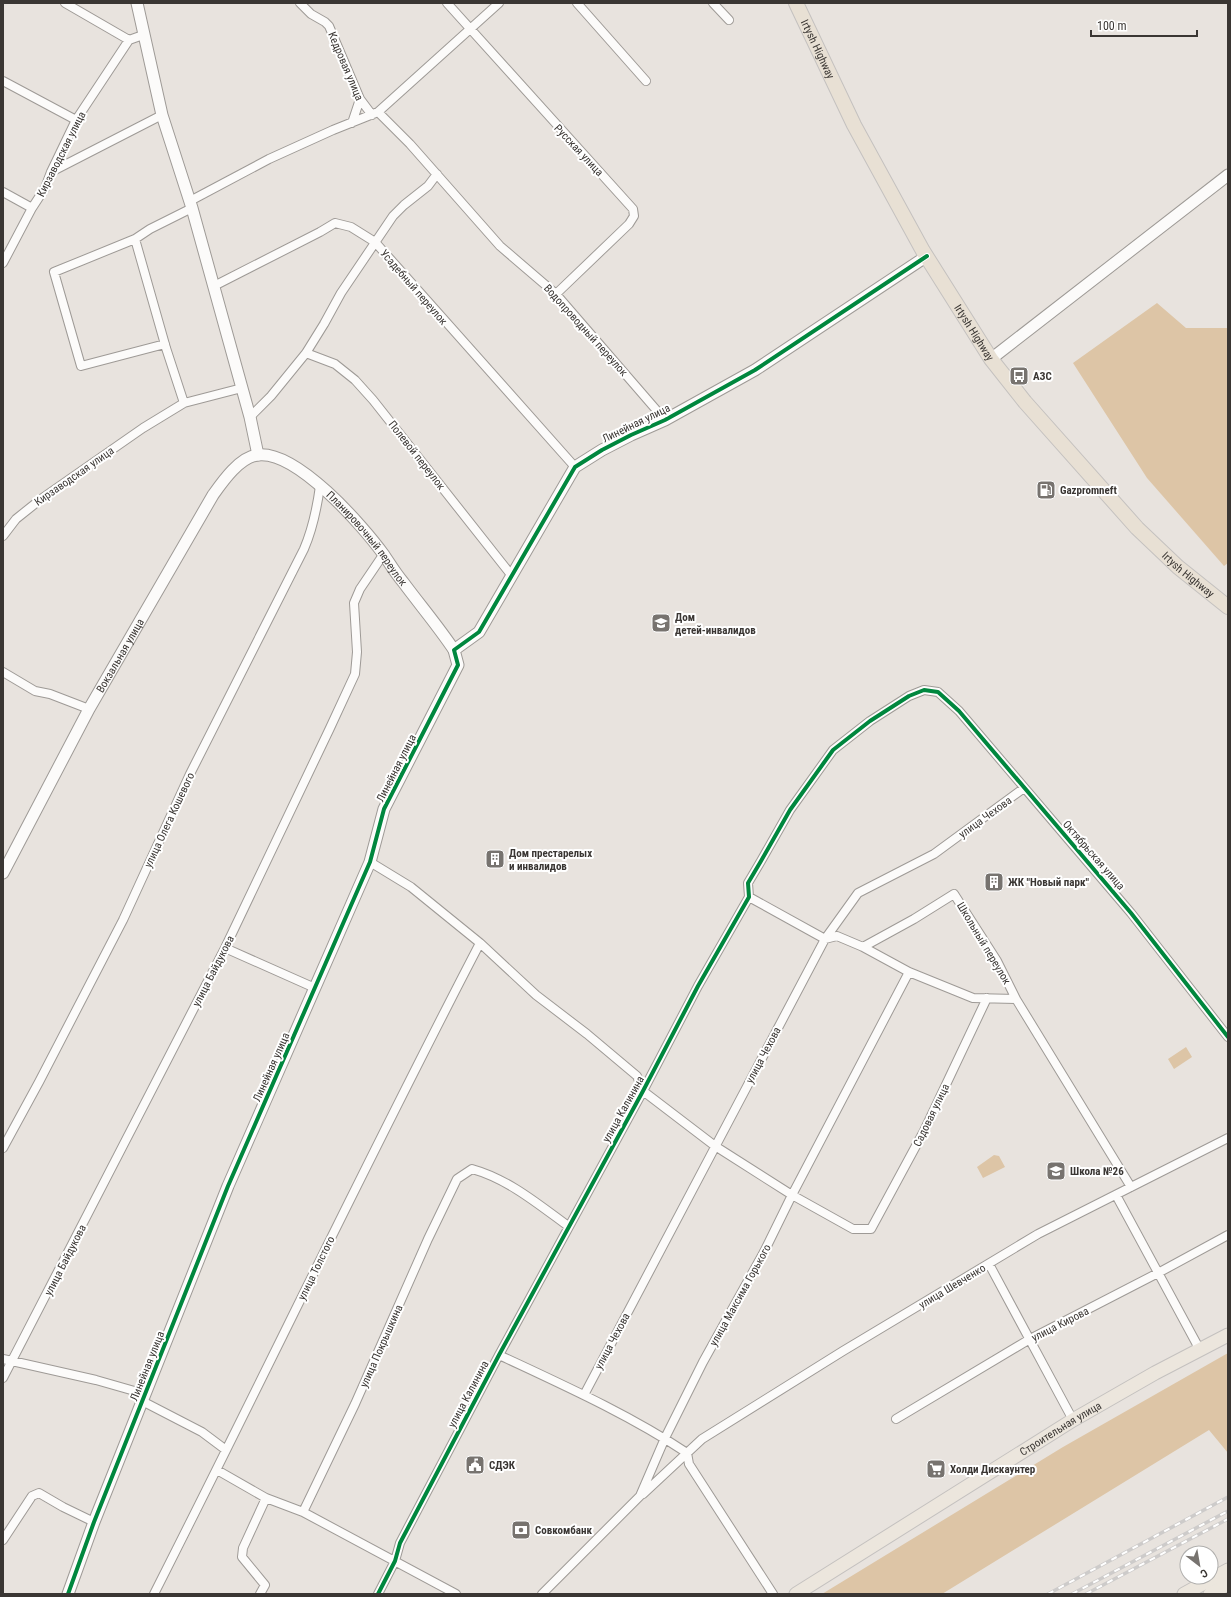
<svg xmlns="http://www.w3.org/2000/svg" width="1231" height="1597" viewBox="0 0 1231 1597" font-family="'Roboto Condensed',sans-serif">
	<style>
		.green { fill: #ddc5a6 }
		.lines { fill: none; stroke-linecap: round; stroke-linejoin: round }
		.minor-casing { stroke: #9e9a96; stroke-width: 10 }
		.tertiary-casing { stroke: #9e9a96; stroke-width: 13 }
		.primary-casing { stroke: #c4c1bf; stroke-width: 15 }
		.trunk-casing { stroke: #c4c1bf; stroke-width: 16 }
		.minor { stroke: #fcfbfa; stroke-width: 8 }
		.tertiary { stroke: #fcfbfa; stroke-width: 11 }
		.primary { stroke: #ece6dd; stroke-width: 13 }
		.trunk { stroke: #e8e0d4; stroke-width: 14 }
		.rail-casing { stroke: #cdcbca; stroke-width: 3.5 }
		.rail { stroke: #fff; stroke-width: 2; stroke-dasharray: 6; stroke-linecap: butt }
		.cycleway-casing { stroke: #fff; stroke-width: 6 }
		.cycleway { stroke: #00873e; stroke-width: 4 }
		.labels { text-anchor: middle; stroke-width: 4; stroke-linejoin: round; paint-order: stroke }
		.street-label { font-size: 11px; fill: #3a3633; stroke: #fff }
		.poi-label { font-size: 11px; font-weight: bold; fill: #3a3633; stroke: #fff; text-anchor: start }
	</style>
	<rect width="100%" height="100%" fill="#e8e3de"/>
	<!-- green -->
	<path class="green" d="M1157 303 1186 328H1228V563L1224 566 1147 478 1073 363Z
		M1186 1047 1192 1057 1174 1069 1168 1059Z
		M994 1155 999 1156 1005 1167 983 1178 977 1167Z
		M1228 1353V1453L1209 1430 942 1594H822L1063 1447Z"/>
	<g class="lines">
		<defs>
			<path id="minor" d="M65 3 129 40
				M300 3 311 14 325 22 329 26 360 99 372 115
				M447 3 633 209 634 216 629 224 556 294
				M577 3 646 81
				M713 3 729 20
				M3 81 76 120
				M378 112 499 3
				M352 123 360 99
				M51 172 162 115
				M3 192 32 208
				M190 201 269 159 333 130 378 112 410 144 500 246 556 294 665 420
				M135 239 54 272 81 366 165 344
				M3 263 32 208 45 188 51 172 76 120 129 40 143 35
				M214 286 320 232 335 223 351 227 375 242 575 467
				M306 353 335 364 355 380 373 400 512 576
				M184 403 166 348 135 239 150 229 192 208
				M250 417 271 396 306 353 324 324 341 293 393 216 404 205 428 186 437 174
				M3 536 16 519 41 499 143 428 184 403 242 388
				M3 672 35 691 50 694 89 709
				M370 862 411 887 480 943 536 995 587 1034 637 1076 643 1091 715 1146 792 1195 853 1229H871L924 1131 987 998
				M749 897 825 939 837 936 863 947
				M225 948 315 988
				M1016 999 997 961 954 894 914 919 863 947 909 972 973 998 1016 999 1131 1187
				M3 1148 39 1082 123 920 190 774 304 549C313 528 317 508 320 486
				M1116 1195 1200 1350
				M989 1264 1073 1420
				M499 1355C563 1385 628 1414 687 1453L689 1464 773 1594
				M3 1359 96 1380 145 1394
				M3 1378 225 948 330 728 355 674 357 652 354 603 360 589 383 555
				M584 1395 825 939 858 893 934 854 1024 788
				M142 1401 202 1432 226 1450
				M896 1419 1030 1339 1158 1273 1228 1235
				M217 1470 266 1498 303 1512 456 1594
				M643 1494 702 1439 843 1351 1038 1234 1228 1138
				M303 1512 355 1404 428 1239 457 1179 472 1169C508 1179 538 1204 568 1226
				M3 1540 32 1496 39 1493 63 1507 94 1522
				M154 1594C264 1377 368 1158 480 943
				M260 1594 265 1585 242 1557 243 1548 266 1498
				M378 1594 395 1561 400 1543 499 1355 643 1091 698 986 749 897 748 883 761 861 790 810 833 750 870 721 909 696 924 690 938 692 959 711 1131 913 1228 1037
				M542 1594 640 1496 665 1438 703 1362 764 1252 792 1195 909 972"/>
			<g id="tertiary">
				<path d="M137 3 162 115 192 208 250 417 258 455"/>
				<path d="M991 359 1228 175"/>
				<path id="s1" d="M3 873 89 709 213 495C223 481 239 458 257 455 296 449 363 526 384 555 390 564 396 574 403 582 420 605 438 626 454 650"/>
				<path d="M68 1594 94 1522 228 1186 370 862 384 809 458 665 454 650 479 632 575 467 602 450 631 435 665 420 755 370 927 256"/>
			</g>
			<g id="primary">
				<path id="s2" d="M796 1594 1073 1420 1155 1373 1228 1335"/>
				<path d="M1184 1594 1228 1570"/>
				<path d="M1210 1594 1228 1584"/>
			</g>
			<g id="trunk">
				<path id="s3" d="M796 3 854 125 923 251 991 359 1025 402 1137 528 1178 567 1228 607"/>
			</g>
		</defs>
		<!-- minor casing -->
		<use href="#minor" class="minor-casing"/>
		<!-- tertiary casing -->
		<use href="#tertiary" class="tertiary-casing"/>
		<!-- primary casing -->
		<use href="#primary" class="primary-casing"/>
		<!-- trunk casing -->
		<use href="#trunk" class="trunk-casing"/>
		<!-- minor -->
		<use href="#minor" class="minor"/>
		<!-- tertiary -->
		<use href="#tertiary" class="tertiary"/>
		<!-- primary -->
		<use href="#primary" class="primary"/>
		<!-- trunk -->
		<use href="#trunk" class="trunk"/>
		<defs>
			<path id="rail" d="M1048 1594 1228 1497
				M1072 1594 1228 1511
				M1086 1594 1228 1519"/>
		</defs>
		<!-- rail casing -->
		<use href="#rail" class="rail-casing"/>
		<!-- rail -->
		<use href="#rail" class="rail"/>
		<defs>
			<path id="cycleway" d="M68 1594 94 1522 228 1186 370 862 384 809 458 665 454 650 479 632 575 467 602 450 631 435 665 420 755 370 927 256
				M378 1594 395 1561 400 1543 499 1355 643 1091 698 986 749 897 748 883 761 861 790 810 833 750 870 721 909 696 924 690 938 692 959 711 1131 913 1228 1037"/>
		</defs>
		<!-- cycleway casing -->
		<use href="#cycleway" class="cycleway-casing"/>
		<!-- cycleway -->
		<use href="#cycleway" class="cycleway"/>
	</g>
	<!-- icons -->
	<defs>
		<symbol id="bus-square" viewBox="-11 -11 22 22"><rect x="-9" y="-9" width="18" height="18" rx="4" fill="#77736f" stroke="#fff"/><path d="M-5-6H5V4H4V6H2V4H-2V6H-4V4H-5ZM-3.5-4V0h7V-4ZM-3.5 1.2v1.5H-2V1.2ZM2 1.2v1.5H3.5V1.2Z" fill="#fff"/></symbol>
		<symbol id="fuel-square" viewBox="-11 -11 22 22"><rect x="-9" y="-9" width="18" height="18" rx="4" fill="#77736f" stroke="#fff"/><path d="M-5.5-6h7V0h2V4h1.3V-2.5L3-4.5l.8-.8L6-3V5H2.5V1h-1V6h-7ZM-4.2-4.7v3.2H.2V-4.7Z" fill="#fff"/></symbol>
		<symbol id="school-square" viewBox="-11 -11 22 22"><rect x="-9" y="-9" width="18" height="18" rx="4" fill="#77736f" stroke="#fff"/><path d="M0-5L7-2L0 1L-7-2ZM-4 1L0 2.5L4 1V4Q0 6-4 4Z" fill="#fff"/></symbol>
		<symbol id="building-square" viewBox="-11 -11 22 22"><rect x="-9" y="-9" width="18" height="18" rx="4" fill="#77736f" stroke="#fff"/><path d="M-4-6H4V6H1V3H-1V6H-4ZM-2.5-4.3h1.7v1.8h-1.7ZM.8-4.3h1.7v1.8H.8ZM-2.5-1h1.7V.8h-1.7ZM.8-1h1.7V.8H.8Z" fill="#fff"/></symbol>
		<symbol id="civic-square" viewBox="-11 -11 22 22"><rect x="-9" y="-9" width="18" height="18" rx="4" fill="#77736f" stroke="#fff"/><path d="M-.6-6.5H3V-4.5H.6V-3L4-1V1h2V6H-6V1h2V-1L-.6-3ZM-1.2 2.5V6h2.4V2.5Z" fill="#fff"/></symbol>
		<symbol id="supermarket-square" viewBox="-11 -11 22 22"><rect x="-9" y="-9" width="18" height="18" rx="4" fill="#77736f" stroke="#fff"/><path d="M-6-5.5h2.5l.6 2H6L4.5 2H-2.5L-4.4-4H-6ZM-1.5 3.2a1.3 1.3 0 1 0 .1 0ZM3 3.2a1.3 1.3 0 1 0 .1 0Z" fill="#fff"/></symbol>
		<symbol id="bank-square" viewBox="-11 -11 22 22"><rect x="-9" y="-9" width="18" height="18" rx="4" fill="#77736f" stroke="#fff"/><path d="M-6-4H6V4H-6ZM0-2.3a2.3 2.3 0 1 0 0 4.6a2.3 2.3 0 1 0 0-4.6Z" fill="#fff"/></symbol>
	</defs>
	<g fill-rule="evenodd">
		<use href="#bus-square" x="1008" y="365" width="22" height="22"/>
		<use href="#fuel-square" x="1035" y="479" width="22" height="22"/>
		<use href="#school-square" x="650" y="612" width="22" height="22"/>
		<use href="#building-square" x="484" y="848" width="22" height="22"/>
		<use href="#building-square" x="983" y="871" width="22" height="22"/>
		<use href="#school-square" x="1045" y="1160" width="22" height="22"/>
		<use href="#civic-square" x="464" y="1454" width="22" height="22"/>
		<use href="#supermarket-square" x="925" y="1458" width="22" height="22"/>
		<use href="#bank-square" x="510" y="1519" width="22" height="22"/>
	</g>
	<g class="labels">
		<!-- street labels -->
		<g class="street-label">
			<text dy="4" stroke="none"><textPath href="#s3" startOffset="51">Irtysh Highway</textPath></text>
			<text transform="translate(346 66) rotate(67)" y="4">Кедровая улица</text>
			<text transform="translate(579 150) rotate(47)" y="4">Русская улица</text>
			<text transform="translate(61 154) rotate(-63)" y="4">Кирзаводская улица</text>
			<text transform="translate(414 287) rotate(49)" y="4">Усадебный переулок</text>
			<text transform="translate(586 330) rotate(48)" y="4">Водопроводный переулок</text>
			<text dy="4" stroke="none"><textPath href="#s3" startOffset="375">Irtysh Highway</textPath></text>
			<text transform="translate(636 423) rotate(-26)" y="4">Линейная улица</text>
			<text transform="translate(417 455) rotate(52)" y="4">Полевой переулок</text>
			<text transform="translate(74 476) rotate(-35)" y="4">Кирзаводская улица</text>
			<text dy="4" stroke="none"><textPath href="#s1" startOffset="636">Планировочный переулок</textPath></text>
			<text dy="4" stroke="none"><textPath href="#s3" startOffset="699">Irtysh Highway</textPath></text>
			<text dy="4" stroke="none"><textPath href="#s1" startOffset="247">Вокзальная улица</textPath></text>
			<text transform="translate(396 768) rotate(-63)" y="4">Линейная улица</text>
			<text transform="translate(985 817) rotate(-36)" y="4">улица Чехова</text>
			<text transform="translate(169 820) rotate(-65)" y="4">улица Олега Кошевого</text>
			<text transform="translate(1094 855) rotate(49)" y="4">Октябрьская улица</text>
			<text transform="translate(984 943) rotate(59)" y="4">Школьный переулок</text>
			<text transform="translate(213 971) rotate(-63)" y="4">улица Байдукова</text>
			<text transform="translate(763 1055) rotate(-62)" y="4">улица Чехова</text>
			<text transform="translate(271 1067) rotate(-66)" y="4">Линейная улица</text>
			<text transform="translate(623 1109) rotate(-61)" y="4">улица Калинина</text>
			<text transform="translate(931 1115) rotate(-64)" y="4">Садовая улица</text>
			<text transform="translate(65 1260) rotate(-63)" y="4">улица Байдукова</text>
			<text transform="translate(316 1268) rotate(-64)" y="4">улица Толстого</text>
			<text transform="translate(952 1286) rotate(-31)" y="4">улица Шевченко</text>
			<text transform="translate(740 1295) rotate(-61)" y="4">улица Максима Горького</text>
			<text transform="translate(1060 1324) rotate(-27)" y="4">улица Кирова</text>
			<text transform="translate(612 1341) rotate(-62)" y="4">улица Чехова</text>
			<text transform="translate(381 1346) rotate(-66)" y="4">улица Покрышкина</text>
			<text transform="translate(147 1366) rotate(-68)" y="4">Линейная улица</text>
			<text transform="translate(468 1394) rotate(-62)" y="4">улица Калинина</text>
			<text dy="4" stroke="none"><textPath href="#s2" startOffset="312">Строительная улица</textPath></text>
		</g>
		<!-- poi labels -->
		<g class="poi-label">
			<text x="1033" y="380">АЗС</text>
			<text x="1060" y="494">Gazpromneft</text>
			<text x="675" y="621">Дом<tspan x="675" dy="13">детей-инвалидов</tspan></text>
			<text x="509" y="857">Дом престарелых<tspan x="509" dy="13">и инвалидов</tspan></text>
			<text x="1008" y="886">ЖК "Новый парк"</text>
			<text x="1070" y="1175">Школа №26</text>
			<text x="489" y="1469">СДЭК</text>
			<text x="950" y="1473">Холди Дискаунтер</text>
			<text x="535" y="1534">Совкомбанк</text>
		</g>
	</g>
	<!-- border -->
	<rect width="1231" height="1597" fill="none" stroke="#3a3633" stroke-width="8"/>
	<!-- north arrow -->
	<g transform="translate(1199 1565) rotate(149)"><circle r="19" fill="#ffffff" stroke="#b0afad"/>
	<path d="M0-3L7 15L0 10L-7 15Z" fill="#77736f"/>
	<text y="-6" font-size="11" font-weight="bold" text-anchor="middle" fill="#3a3633">С</text>
	</g>
	<!-- scale -->
	<path d="M1091 30v6h106v-6" fill="none" stroke="#3a3633" stroke-width="2"/>
	<text x="1097" y="30" font-size="12" fill="#3a3633" stroke="#ffffff" stroke-width="3" paint-order="stroke">100 m</text>
</svg>
